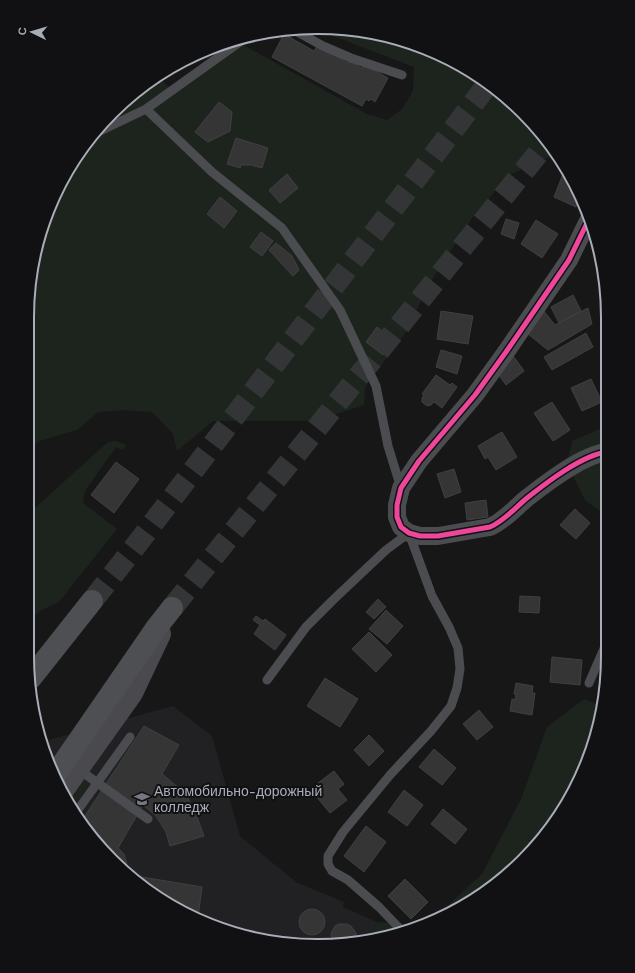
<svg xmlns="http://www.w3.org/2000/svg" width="635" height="973" viewBox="0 0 635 973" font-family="'Work Sans',sans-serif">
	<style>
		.built { fill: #212123 }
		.green { fill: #1d241e }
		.building { fill: #353536; stroke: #3f4043 }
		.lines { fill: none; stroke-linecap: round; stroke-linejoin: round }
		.primary-tunnel { stroke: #343537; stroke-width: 22; stroke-dasharray: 22 11; stroke-linecap: butt }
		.service { stroke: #4b4c50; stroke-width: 9 }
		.minor { stroke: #4b4c50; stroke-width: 18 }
		.secondary { stroke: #4a4a4e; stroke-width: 22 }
		.primary { stroke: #4d4f52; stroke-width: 22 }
		.cycleway-casing { stroke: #111113; stroke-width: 8 }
		.cycleway { stroke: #ed469a; stroke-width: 5 }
		.labels { text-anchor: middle; stroke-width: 4; stroke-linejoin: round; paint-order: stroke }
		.poi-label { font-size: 14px; fill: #a8adb8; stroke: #111113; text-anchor: start }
		.rim { fill: none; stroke: #a8adb8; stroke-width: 2 }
	</style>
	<rect width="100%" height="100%" fill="#171717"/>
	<!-- built -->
	<path class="built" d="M173 706 212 736 240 836 296 882 344 902 343 907 377 922 368 939 299 945 224 931 140 886 76 817 42 749 41 742Z"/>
	<!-- green -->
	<path class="green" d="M316 28 355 29 411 42 463 66 509 99 548 141 556 154 509 175 472 218 430 283 406 332 365 387 364 405 315 421H213L177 451 173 434 152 412 124 410 98 412 77 430 39 441 28 451 30 279 49 206 99 126 140 87 158 76 172 91 240 43 367 114 387 120 402 109 413 91 414 67 320 31Z
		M607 426 606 516 585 500 567 464 572 441Z
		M113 441 119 442 126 445 123 450 116 447 85 491 83 503 117 529 59 602 40 611 27 621 28 514 107 443Z
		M584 699 602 706 586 767 536 847 463 907 433 919 482 874 521 799 547 727Z
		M83 778 88 782V786L72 808 66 797Z
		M377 922 419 925 392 936 368 939Z"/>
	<!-- building -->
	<path class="building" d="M284 34 314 51 317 46 348 63 349 61 362 68 363 64 388 78 375 102 371 99 369 101 366 99 362 106 272 57Z
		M219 102 232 112 230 131 208 142 195 132Z
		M236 138 268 148 262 168 251 165H241L240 168 227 164Z
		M565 169 578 189 581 196 576 207 554 197Z
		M287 174 298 188 280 203 269 190Z
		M220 197 237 211 224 228 207 214Z
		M506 219 519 223 514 239 501 234Z
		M536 220 558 234 542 258 521 244Z
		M261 232 273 241 262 256 250 247Z
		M276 243 292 256 299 270 293 276 269 250Z
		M573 295 581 311 559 323 551 307Z
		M607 304V329L600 306Z
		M588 308 592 324 548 350 528 334 543 310 555 325Z
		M441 311 473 316 468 344 437 339Z
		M377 327 395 341 383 355 366 342Z
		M586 333 593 347 552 370 544 357Z
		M441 350 462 356 457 374 436 367Z
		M514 357 524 371 506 385 496 371Z
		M436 375 450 385 452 383 457 387 442 408 434 402 431 405 427 406 422 402V398L424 395 422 394Z
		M591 379 602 402 582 411 571 388Z
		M552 402 570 430 553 441 534 413Z
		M502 432 517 457 496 470 488 457 485 459 478 446Z
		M116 462 139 479 114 513 91 495Z
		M454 469 461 492 445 498 437 474Z
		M486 500 488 517 467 520 465 503Z
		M575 509 590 523 576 539 560 525Z
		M520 596 540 597 539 613 519 612Z
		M378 599 386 607 374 619 366 612Z
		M386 610 403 626 387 644 369 629Z
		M256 616 263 621 265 619 286 635 275 650 254 634 260 625 253 620Z
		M369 632 392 655 376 672 352 649Z
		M552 657 582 660 580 685 550 682Z
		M325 678 358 699 340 727 307 706Z
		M516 683 533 686 532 693H535L532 715 510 711 512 699 515 700 516 695 514 694Z
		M479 710 493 727 477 740 463 724Z
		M144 726 179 745 162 774 185 793 194 809 204 836 170 846 166 832 156 816 143 805 118 848 124 854 127 864 126 870 81 822Z
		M369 735 384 751 369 766 354 750Z
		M434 749 456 768 442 785 419 767Z
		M334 771 344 784 338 789 347 800 330 813 310 789Z
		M404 790 423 805 407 826 388 812Z
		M443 809 467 829 455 844 431 824Z
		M366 826 386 842 364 872 344 856Z
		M130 875 202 887 198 917 140 886Z
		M405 879 428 902 411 919 388 896Z
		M299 922a13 13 0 1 1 26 0a13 13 0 1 1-26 0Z
		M339 924H347L351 926 356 933V940L332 942 331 933 335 926Z"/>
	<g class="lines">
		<!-- primary-tunnel -->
		<path class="primary-tunnel" d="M92 601 134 548 488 84
			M172 608 548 141"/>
		<!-- service -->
		<path class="service" d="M292 29 323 46 351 58 402 75
			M146 109 212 172 282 228 340 310 376 386 388 446 401 488
			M94 134 146 109 248 36
			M267 680 306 627 334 599 386 550 409 533 432 596 449 627 458 648 460 669 457 688 451 706 431 731 390 775 343 832 328 856V864L332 871 348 880 379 907 403 932
			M589 683 606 644
			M78 769 148 819
			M75 814 130 737"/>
		<!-- minor -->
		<path class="minor" d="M589 219 569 260 506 352 475 395 419 461 401 488 397 505V517L401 527 409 533 420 536H438L490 527C504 521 515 508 527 498 546 483 582 455 607 452"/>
		<!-- secondary -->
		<path class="secondary" d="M63 790 132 693 160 634"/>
		<!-- primary -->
		<path class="primary" d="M31 678 92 601
			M55 775 157 627 172 608"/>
		<defs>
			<path id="cycleway" d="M589 219 569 260 506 352 475 395 419 461 401 488 397 505V517L401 527 409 533 420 536H438L490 527C504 521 515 508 527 498 546 483 582 455 607 452"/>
		</defs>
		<!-- cycleway casing -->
		<use href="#cycleway" class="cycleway-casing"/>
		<!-- cycleway -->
		<use href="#cycleway" class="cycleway"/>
	</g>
	<!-- icons -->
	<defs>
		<symbol id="university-bare" viewBox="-9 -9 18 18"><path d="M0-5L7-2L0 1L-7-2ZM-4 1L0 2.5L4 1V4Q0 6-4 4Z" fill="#757880" stroke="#111113" stroke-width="2.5" paint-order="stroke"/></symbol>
	</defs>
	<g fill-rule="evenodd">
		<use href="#university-bare" x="131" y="788" width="22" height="22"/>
	</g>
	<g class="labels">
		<!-- poi labels -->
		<g class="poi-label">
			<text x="154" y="796">Автомобильно-дорожный<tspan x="154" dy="16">колледж</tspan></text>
		</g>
	</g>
	<!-- crop -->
	<path d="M0 0H635V973H0ZM317 34H318A283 283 0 0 1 601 317V656A283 283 0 0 1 318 939H317A283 283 0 0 1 34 656V317A283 283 0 0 1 317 34Z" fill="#111113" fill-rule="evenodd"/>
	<path class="rim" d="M317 34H318A283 283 0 0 1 601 317V656A283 283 0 0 1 318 939H317A283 283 0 0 1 34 656V317A283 283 0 0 1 317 34Z"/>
	<!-- north arrow -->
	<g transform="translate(32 32) rotate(275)" stroke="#111113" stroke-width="3" paint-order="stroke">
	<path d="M0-3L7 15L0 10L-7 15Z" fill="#a8adb8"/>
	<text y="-6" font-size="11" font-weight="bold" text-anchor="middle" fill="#a8adb8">С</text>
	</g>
</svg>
